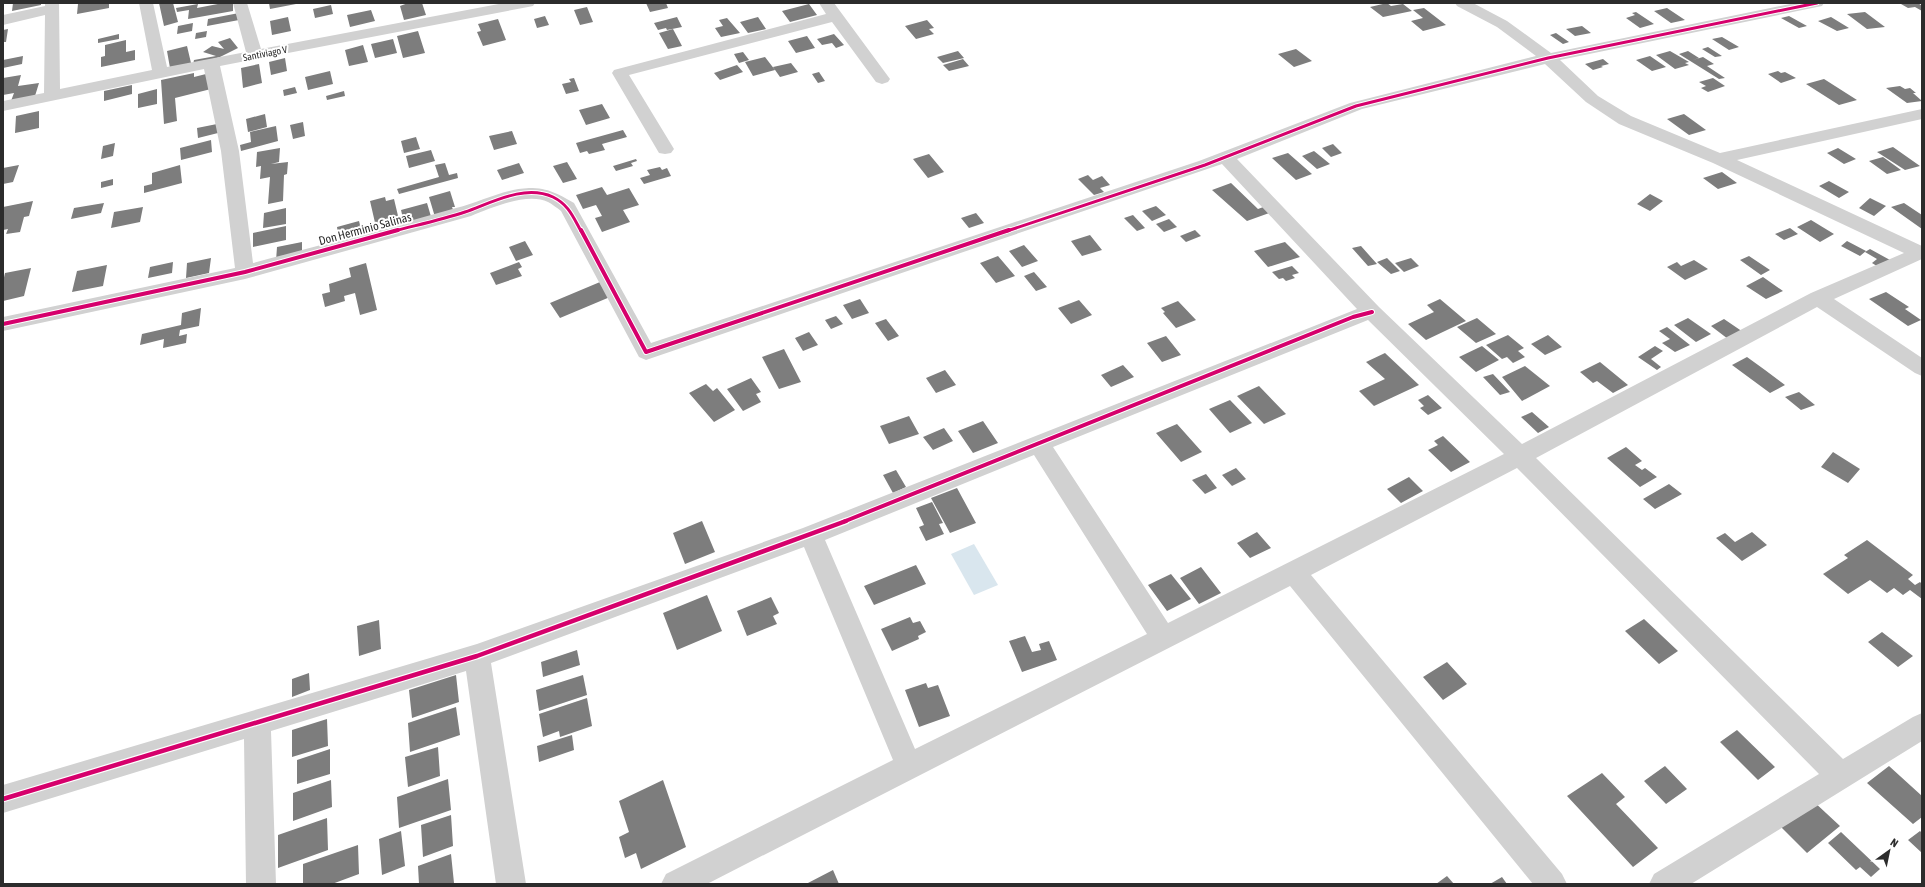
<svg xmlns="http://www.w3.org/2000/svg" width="1925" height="887" viewBox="0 0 1925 887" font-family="'Asap Condensed',sans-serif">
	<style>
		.water { fill: #d9e6ee }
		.building { fill: #7d7d7d }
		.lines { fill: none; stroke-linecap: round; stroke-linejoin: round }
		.street { fill: #d1d1d1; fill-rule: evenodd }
		.cycleway-far2-casing { stroke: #fff; stroke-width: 5 }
		.cycleway-far1-casing { stroke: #fff; stroke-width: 6 }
		.cycleway-casing { stroke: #fff; stroke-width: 7 }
		.cycleway-far2 { stroke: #d6006c; stroke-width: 3 }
		.cycleway-far1 { stroke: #d6006c; stroke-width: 4 }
		.cycleway { stroke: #d6006c; stroke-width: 4.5 }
		.labels { text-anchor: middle; stroke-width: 4; stroke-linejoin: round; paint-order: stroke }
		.far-street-label { font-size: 10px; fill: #2c2c2c; stroke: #fff }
		.street-label { font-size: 12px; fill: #2c2c2c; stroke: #fff }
	</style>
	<rect width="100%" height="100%" fill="#fff"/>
	<!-- water -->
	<path class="water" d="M974 544 998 585 974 595 951 554Z"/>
	<!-- building -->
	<path class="building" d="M13 3H41V5L12 11Z
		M82 3H109V8L77 14 78 4Z
		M159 3H173L178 22 164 26Z
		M223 3H233V11L188 19 189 10 177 12 176 8 198 4 197 8Z
		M269 3H296V4L270 9Z
		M408 3H422L426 15 404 20 400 6Z
		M646 3H666L668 8 650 12Z
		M1387 3 1391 6 1403 4 1412 11 1383 17 1370 7Z
		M1918 3 1922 6V11L1915 7 1908 8 1901 4Z
		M809 4 817 15 790 22 782 11Z
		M331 5 333 14 315 18 313 9Z
		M587 7 593 22 580 25 574 10Z
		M1424 8 1446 25 1423 31 1411 21 1423 18 1413 10Z
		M1667 8 1685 20 1671 23 1654 11Z
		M371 10 375 21 350 27 347 15Z
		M1636 12 1654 24 1640 28 1626 18 1635 15 1632 13Z
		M1865 12 1885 27 1867 29 1847 14Z
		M239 13V20L207 26 208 19Z
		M545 16 549 25 537 28 534 19Z
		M1789 16 1807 26 1799 28 1781 18Z
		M288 17 291 31 272 35 270 21Z
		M677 17 682 27 667 30 666 28 658 30 654 23Z
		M758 17 766 29 748 33 740 22Z
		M1831 17 1849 28 1837 31 1818 21Z
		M727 18 740 33 721 37 715 28 723 26 719 20Z
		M498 19 506 40 483 46 477 32 481 31 478 24Z
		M927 20 934 28 929 29 934 34 916 39 905 26Z
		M193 23 192 31 177 34 178 26Z
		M1582 26 1591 33 1575 36 1566 29Z
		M8 29 6 42H3V30Z
		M673 29 682 46 668 49 659 33Z
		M207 31 206 37 195 39 196 33Z
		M418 31 425 53 403 58 397 36Z
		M1556 33 1569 42 1563 44 1550 35Z
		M119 34V39L98 43V39Z
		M834 34 844 45 836 48 832 43 822 45 817 39Z
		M807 36 815 48 796 53 788 41Z
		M1722 37 1739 47 1729 50 1712 39Z
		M230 38 238 48 220 57 193 65 194 60 216 56 203 52 212 46 224 49 218 42Z
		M393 39 397 53 375 58 371 44Z
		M126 40V52L135 50V60L101 67V57L105 56V45Z
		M363 45 368 62 349 66 345 50Z
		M187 46 191 63 170 68 167 51Z
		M1708 47 1722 56 1715 57 1702 49Z
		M1296 49 1312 61 1294 67 1278 54Z
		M958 51 964 58 943 63 937 57Z
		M1670 51 1689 62 1685 63 1689 65 1675 69 1656 55Z
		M1688 51 1699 58 1693 60 1703 57 1714 64 1707 66 1725 78 1719 79 1679 54Z
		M743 52 749 60 739 63 734 54Z
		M23 56 22 64 3 68V60Z
		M1650 56 1666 67 1652 71 1636 60Z
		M765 57 775 70 753 76 745 62Z
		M285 58 287 71 271 75 269 62Z
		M963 59 969 66 949 71 943 65Z
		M1603 59 1609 64 1601 66 1603 67 1593 70 1585 64Z
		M791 63 798 72 780 77 773 67Z
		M259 64 262 83 243 88 241 68Z
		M737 65 743 72 720 80 714 73Z
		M330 71 333 84 308 90 305 77Z
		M1778 71 1781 73 1785 72 1796 78 1781 83 1768 74Z
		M819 72 825 81 818 83 812 74Z
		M194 73V77L210 73 211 89 175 98 177 121 164 124 161 80Z
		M21 75 18 86 39 83 35 96 11 101 14 93 3 95V78Z
		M574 78 579 91 566 94 562 84 571 82 569 79Z
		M1713 78 1725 86 1708 92 1701 88 1706 86 1699 82Z
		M1824 79 1857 100 1839 105 1806 84Z
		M132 85V94L104 101V91Z
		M1900 86 1905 89 1910 88 1916 93H1913L1922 101 1907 103 1886 88Z
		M295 87 297 93 284 96 283 90Z
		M157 89V104L138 108V94Z
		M344 91 345 96 327 100 326 96Z
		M602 104 610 118 586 125 579 110Z
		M39 111V128L15 133 16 116Z
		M265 114 267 127 248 132 246 119Z
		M1684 114 1706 130 1689 135 1667 119Z
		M303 122 305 136 293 139 290 125Z
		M217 124 218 133 198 138 197 128Z
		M276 126 278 141 241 151 240 145 251 142 250 132Z
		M623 130 627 137 602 144 605 150 589 154 587 151 580 153 576 143Z
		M512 131 517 144 494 150 489 136Z
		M416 137 420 149 404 153 401 141Z
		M211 140 212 152 181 160 180 148Z
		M115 143 113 156 101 159 103 146Z
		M1333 144 1342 153 1331 157 1322 148Z
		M1893 147 1920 166 1905 170 1877 152Z
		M280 148 279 162 271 164 288 162 287 174 284 175 283 201 268 204 270 177 260 179 261 166 256 167 257 152Z
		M1838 148 1856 159 1844 164 1827 153Z
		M431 150 435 161 409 168 406 156Z
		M1314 151 1330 164 1317 169 1302 156Z
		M1288 153 1312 174 1296 180 1272 158Z
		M929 154 944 172 928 178 913 159Z
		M1883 157 1901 170 1887 174 1869 161Z
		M636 159 637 161 631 163 633 166 616 171 613 166Z
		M567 162 577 179 563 183 553 166Z
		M445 163 449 175 457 173 458 178 399 194 397 189 439 177 435 165Z
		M519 163 524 173 502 180 497 170Z
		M19 165 13 182 3 184V168Z
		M180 165 182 183 144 193V186L152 184V173Z
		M660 167 662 170 667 168 671 176 644 184 640 178 650 175 647 170Z
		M1722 172 1737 183 1718 189 1703 178Z
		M1088 175 1093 180 1102 176 1110 185 1100 188 1104 192 1094 195 1078 179Z
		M113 179V185L101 188V182Z
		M1829 181 1849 192 1839 198 1819 186Z
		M1231 183 1258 209 1266 206 1272 212 1247 221 1212 190Z
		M602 187 607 195 629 188 639 205 623 210 630 222 602 232 595 218 602 216 596 205 583 209 576 195Z
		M450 191 455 207H452L454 212 435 217 429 197Z
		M1650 194 1663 201 1650 211 1637 204Z
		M385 197 386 201 394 199 399 220 376 227 370 201Z
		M1870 198 1886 206 1874 216 1859 208Z
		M33 201 29 216 24 217 20 232 6 234 8 229 3 230V207Z
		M104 203 101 213 71 219 74 208Z
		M427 203 432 220 405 227 401 210Z
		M1904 203 1922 215V229L1891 207Z
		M1156 206 1166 215 1152 221 1142 211Z
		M143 207 140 222 111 228 114 212Z
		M286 208V224L263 228 264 213Z
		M976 213 984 223 969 228 961 218Z
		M1133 215 1145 228 1137 231 1124 218Z
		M1169 219 1177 227 1164 232 1156 224Z
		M1811 220 1834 234 1820 242 1797 227Z
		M359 221 362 233 339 240 337 227Z
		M286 226V240L253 247V233Z
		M1790 228 1798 234 1784 240 1775 234Z
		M1195 230 1201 236 1186 242 1180 236Z
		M1090 235 1102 250 1082 256 1071 241Z
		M525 241 533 255 516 261 509 247Z
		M1847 241 1866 251 1860 256 1841 246Z
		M302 242V255L276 261 277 247Z
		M1285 242 1300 257 1268 267 1254 251Z
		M1024 245 1038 261 1022 267 1009 251Z
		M1361 246 1377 264 1368 266 1352 248Z
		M1870 249 1890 260 1880 268 1872 263 1877 259 1865 252Z
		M998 256 1015 276 996 283 980 263Z
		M1749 256 1770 270 1761 275 1740 260Z
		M211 258 209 273 186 278 187 263Z
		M1387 258 1400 271 1391 274 1377 262Z
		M1411 258 1419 266 1404 272 1395 263Z
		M1694 260 1708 269 1685 280 1667 267 1677 262 1681 266Z
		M173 262 172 273 148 278 150 267Z
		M519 262 522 267 518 269 522 276 496 285 490 273Z
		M366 263 377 310 360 315 355 293 344 296 345 301 325 307 322 294 330 292 329 284 351 277 349 268Z
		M107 265 103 286 72 292 77 271Z
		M1292 266 1299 273 1292 275 1295 278 1286 281 1283 278 1279 279 1272 272Z
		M31 268 24 296 3 301V282L5 273Z
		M1034 272 1047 287 1036 291 1024 276Z
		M1763 277 1783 291 1766 299 1746 286Z
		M600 282 610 297 560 318 550 303Z
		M1886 292 1909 307 1905 309 1921 320 1908 326 1869 299Z
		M860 299 869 313 852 319 843 305Z
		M1440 299 1466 321 1426 340 1408 324 1434 312 1427 305Z
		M1079 300 1092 315 1071 324 1058 308Z
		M1178 301 1196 320 1176 328 1163 313 1165 312 1161 308Z
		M201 308 199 326 180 330 179 336 187 334 186 343 163 348 164 339 140 345 142 334 181 325 182 313Z
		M836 316 843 324 831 329 825 320Z
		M1477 318 1496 334 1476 343 1457 327Z
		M1688 318 1711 334 1696 342 1674 325Z
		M886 319 899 336 888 341 875 323Z
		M1724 319 1746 334 1732 342 1711 326Z
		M1667 327 1690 345 1675 352 1662 343 1670 339 1659 331Z
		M809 332 818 345 803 351 795 338Z
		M1508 335 1524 348 1518 351 1525 357 1513 363 1507 357 1502 359 1486 345Z
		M1548 335 1562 347 1545 355 1531 344Z
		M1166 336 1181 355 1162 362 1147 343Z
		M1482 346 1499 360 1476 372 1459 357Z
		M1655 346 1663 351 1651 359 1661 367 1657 370 1638 357Z
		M784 349 801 382 779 389 762 357Z
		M1385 353 1419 385 1374 406 1359 391 1385 379 1366 362Z
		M1747 357 1765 370 1785 385 1770 393 1732 365Z
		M1600 362 1628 385 1613 393 1597 381 1593 383 1580 372Z
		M1123 365 1134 377 1111 387 1101 375Z
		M1525 366 1550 386 1522 401 1502 377Z
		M945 370 956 385 936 393 926 378Z
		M1493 374 1510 392 1500 395 1483 377Z
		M751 378 761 392 756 394 761 402 743 411 727 389Z
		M706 384 713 391 717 388 735 410 714 422 689 393Z
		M1259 386 1286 414 1264 424 1237 396Z
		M1799 392 1815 405 1801 410 1785 397Z
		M1428 395 1442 408 1428 415 1420 408 1424 406 1418 400Z
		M1230 400 1252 423 1230 433 1209 409Z
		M1532 412 1549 427 1538 433 1521 417Z
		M909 416 919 434 889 444 880 426Z
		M983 421 998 443 973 453 958 431Z
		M1177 424 1202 452 1181 462 1156 433Z
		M944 428 953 441 933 450 923 437Z
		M1443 436 1470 462 1451 472 1428 450 1438 445 1434 441Z
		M1626 447 1642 461 1635 465 1642 470 1645 468 1657 477 1640 487 1607 458Z
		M1833 452 1860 469 1848 483 1821 467Z
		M1236 468 1246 479 1232 486 1222 475Z
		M896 470 906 487 893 493 883 475Z
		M1206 474 1217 488 1205 494 1192 480Z
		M1409 477 1423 491 1401 503 1387 489Z
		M1669 484 1682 494 1655 509 1643 499Z
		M957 488 976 523 950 533 931 498Z
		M932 502 943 523 939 524 944 534 926 541 919 527 924 525 916 508Z
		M702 521 715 552 685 564 673 533Z
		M1257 532 1271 548 1250 558 1237 543Z
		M1752 532 1767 545 1742 561 1716 538 1725 533 1735 542Z
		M1867 540 1913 575 1908 579 1915 585 1920 582 1922 584V599L1910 590 1903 595 1894 588 1887 593 1870 580 1848 594 1823 574 1848 558 1844 555Z
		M916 565 926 584 874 605 864 586Z
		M1201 567 1221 593 1199 604 1180 578Z
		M1171 574 1191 599 1167 611 1148 585Z
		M707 595 722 631 677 650 663 613Z
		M771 597 779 613 773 616 777 624 747 636 737 611Z
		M910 617 913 623 920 621 926 632 918 636 919 639 892 651 881 629Z
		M1644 619 1678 651 1659 664 1625 631Z
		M379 620 381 649 359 656 357 626Z
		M1882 632 1913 656 1898 667 1868 642Z
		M1025 636 1032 652 1041 650 1039 644 1049 641 1057 660 1022 672 1009 641Z
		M577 650 580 665 543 677 541 662Z
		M1447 662 1467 684 1443 700 1423 677Z
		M309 673 310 690 292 697V679Z
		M456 675 459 702 412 718 409 690Z
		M583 675 587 695 539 711 536 690Z
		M926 683 928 688 938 685 950 716 919 727 905 690Z
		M587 698 592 726 560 737 559 731 543 737 539 714Z
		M456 707 460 735 410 752 408 723Z
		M327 719 328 746 292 757V730Z
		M1737 730 1775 767 1758 780 1720 742Z
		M572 735 574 750 539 762 537 746Z
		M438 747 440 776 408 787 405 757Z
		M330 749V774L297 784V760Z
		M1665 766 1687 789 1666 804 1644 781Z
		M1889 766 1922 796V817L1913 824 1867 783Z
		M1602 773 1625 797 1616 804 1658 848 1633 867 1567 796Z
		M448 779 451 810 399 828 397 797Z
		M331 780 332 807 293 821V793Z
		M663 780 686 847 641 869 636 853 625 858 619 837 629 832 619 801Z
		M1812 800 1840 826 1807 853 1779 825Z
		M451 815 453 846 423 857 421 825Z
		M327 818 328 850 278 868V835Z
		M401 831 405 866 382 875 379 839Z
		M1920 831 1922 833V853L1908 840Z
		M1841 832 1880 869 1871 877 1860 867 1856 870 1828 843Z
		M358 845 359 874 332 884H303V864Z
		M451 854 454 883 419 884 418 866Z
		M833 870 839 884H806Z
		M1447 876 1454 884H1436Z
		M1502 877 1507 884H1490Z"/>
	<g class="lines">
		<!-- street -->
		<path class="street" d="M45 3H59L60 89 152 70 139 3H153L167 67 246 52 233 3H247L261 49 504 3H535L533 6 528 7 220 66 239 151 253 263C321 245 389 227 456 208 481 202 503 189 529 188 549 188 558 194 574 203L651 343 1199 161 1350 103 1536 56 1497 27 1457 6 1455 3H1473L1507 21 1551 53 1795 3H1824L1822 6 1817 7 1560 60 1598 96 1631 116 1720 153 1922 109V119L1737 160 1922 246V259L1834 299 1922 358V376L1915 373 1817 307 1536 458 1843 759 1913 717 1922 713V741L1691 884H1649L1654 874 1819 774 1517 468 1311 575 1562 874 1567 884H1533L1290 586 707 884H661L666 874 893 760 804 547 491 663 526 884H496L466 671 271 731 276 884H246L244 739 3 813V785L477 644 803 528 1357 309 1222 164 646 360 639 357 561 211C557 208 552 204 548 202 527 192 491 208 471 216L245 279 3 331V317L235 268 221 151 204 69 3 111V101L44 93 45 15 3 25V15L45 6ZM1545 64 1586 102 1619 124 1713 163 1904 253 1811 293 1522 444 1379 307 1237 159 1362 109ZM1368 320 1504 454 1168 623 1053 447ZM1034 455 1147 634 915 749 825 540Z
			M819 3H834L890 79 888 82 882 84 876 82 832 22 629 75 674 149 671 153 665 154 659 153 612 73 614 70 826 14Z"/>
		<defs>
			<path id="cycleway-far2" d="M394 231C417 225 441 220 465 212 491 203 524 184 553 197 569 205 573 217 581 231
				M1007 231 1205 165 1356 106 1548 58 1817 3"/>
			<path id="cycleway-far1" d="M581 230 646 352 1009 230
				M3 324 245 272 398 230
				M843 522 1353 317 1372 312"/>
			<path id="cycleway" d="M3 799 477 656 846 521"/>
		</defs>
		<!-- cycleway-far2 casing -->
		<use href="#cycleway-far2" class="cycleway-far2-casing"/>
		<!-- cycleway-far1 casing -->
		<use href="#cycleway-far1" class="cycleway-far1-casing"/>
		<!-- cycleway casing -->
		<use href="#cycleway" class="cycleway-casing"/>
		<!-- cycleway-far2 -->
		<use href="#cycleway-far2" class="cycleway-far2"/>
		<!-- cycleway-far1 -->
		<use href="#cycleway-far1" class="cycleway-far1"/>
		<!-- cycleway -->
		<use href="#cycleway" class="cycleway"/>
	</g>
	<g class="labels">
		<!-- far-street labels -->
		<g class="far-street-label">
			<text transform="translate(265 53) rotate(-11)" y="4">Santiviago V</text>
		</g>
		<!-- street labels -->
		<g class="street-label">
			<text transform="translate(365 229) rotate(-15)" y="4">Don Herminio Salinas</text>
		</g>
	</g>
	<!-- border -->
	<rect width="1925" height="887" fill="none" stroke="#2c2c2c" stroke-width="8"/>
	<!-- north arrow -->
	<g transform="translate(1889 851) rotate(33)" stroke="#ffffff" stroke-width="3" paint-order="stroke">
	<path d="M0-3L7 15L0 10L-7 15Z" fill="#2c2c2c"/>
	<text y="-6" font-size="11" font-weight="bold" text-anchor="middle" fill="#2c2c2c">N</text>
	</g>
</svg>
